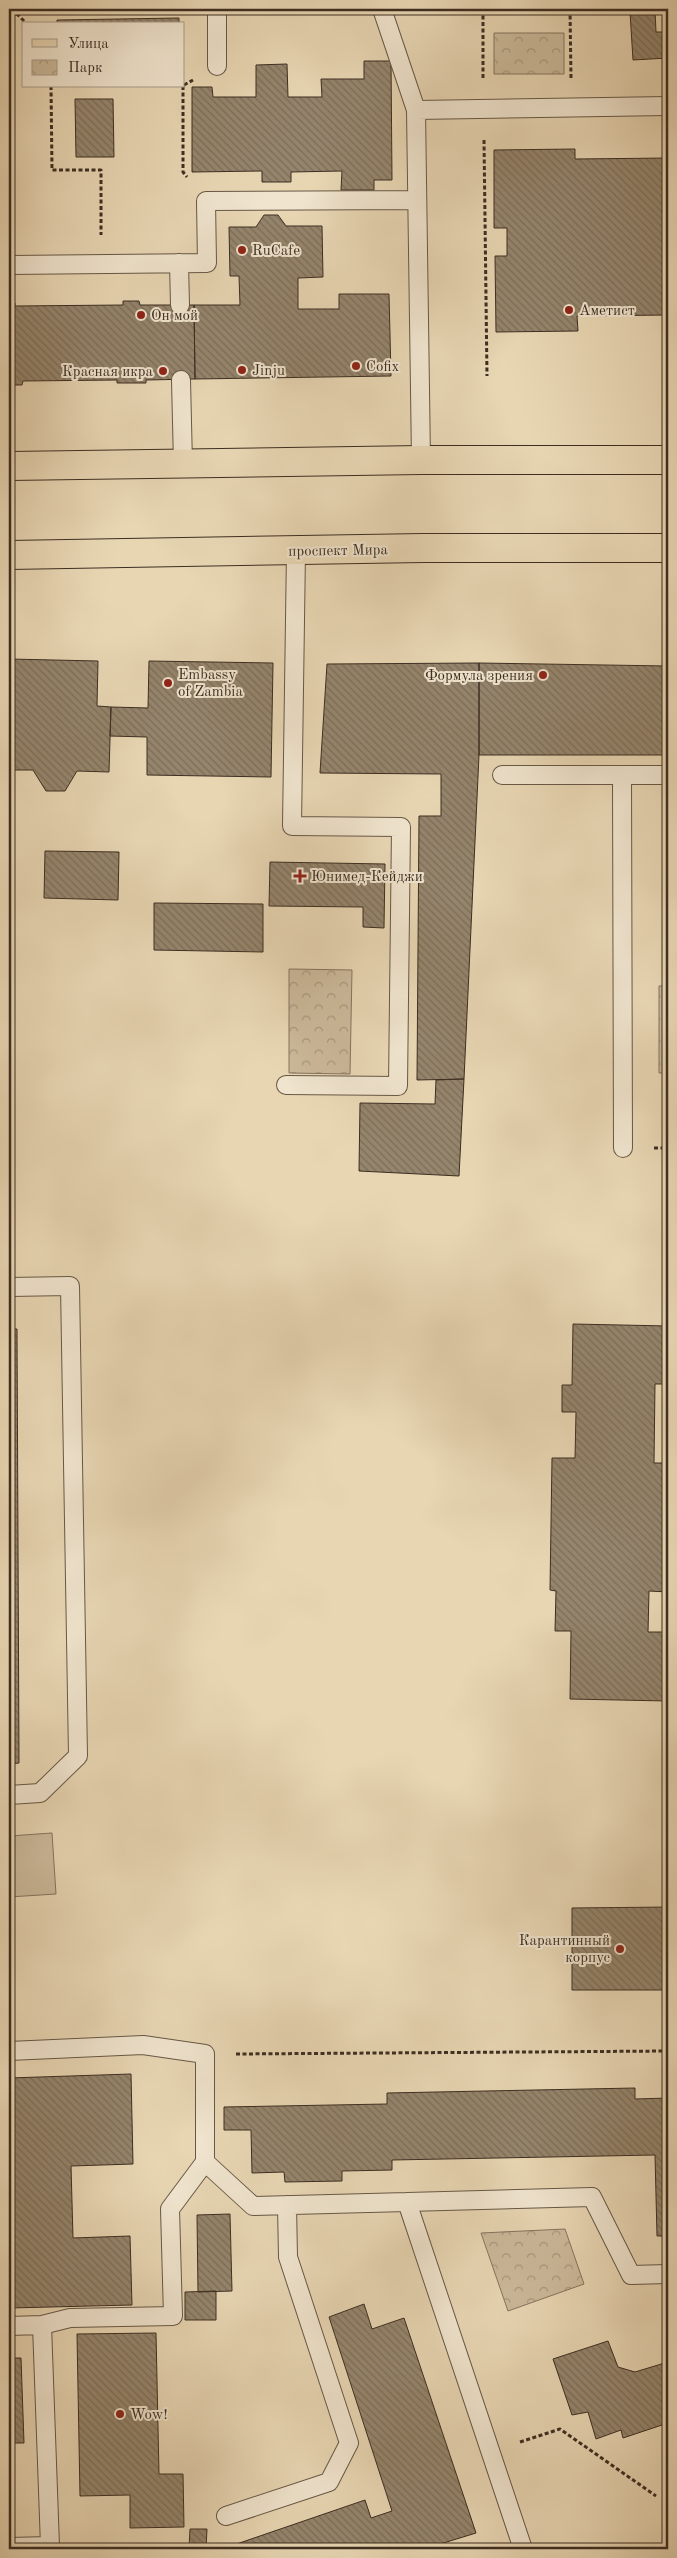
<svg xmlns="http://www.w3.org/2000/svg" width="677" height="2558" viewBox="0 0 677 2558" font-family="'Old Standard TT',serif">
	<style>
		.park { fill: url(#park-crowns); stroke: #84745e }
		.garden { fill: #cbb99a; stroke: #84745e }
		.building { fill: url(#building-back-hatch); stroke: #3c2e22 }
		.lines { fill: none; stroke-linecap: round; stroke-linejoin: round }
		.service-casing { stroke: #675846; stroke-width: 20 }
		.primary-casing { stroke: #3c2e22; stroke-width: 30 }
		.path { stroke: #3c2e22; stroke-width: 3; stroke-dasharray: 4 2.5; stroke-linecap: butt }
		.service { stroke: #f0e4ce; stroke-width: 18 }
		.primary { stroke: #e8d6b3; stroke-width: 28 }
		.poi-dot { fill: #8f2418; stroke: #f0e4ce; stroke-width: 2 }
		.labels { text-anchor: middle; stroke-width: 4; stroke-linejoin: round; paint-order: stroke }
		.poi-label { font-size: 15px; fill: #3c2e22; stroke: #f0e4ce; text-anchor: start }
		.street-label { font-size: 15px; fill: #3c2e22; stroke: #f0e4ce }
	</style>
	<defs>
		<pattern id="park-crowns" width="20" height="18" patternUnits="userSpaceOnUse" patternTransform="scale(1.25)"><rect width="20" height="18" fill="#cbb99a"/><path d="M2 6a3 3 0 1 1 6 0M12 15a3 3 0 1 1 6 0" fill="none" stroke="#a6977d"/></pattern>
		<pattern id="building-back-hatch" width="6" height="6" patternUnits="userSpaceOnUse" patternTransform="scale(1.25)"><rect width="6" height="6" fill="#95856d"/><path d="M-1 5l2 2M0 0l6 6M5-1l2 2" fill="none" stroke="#7b6d59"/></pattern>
	</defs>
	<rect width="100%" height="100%" fill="#e8d6b3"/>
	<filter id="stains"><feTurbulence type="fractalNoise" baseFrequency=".004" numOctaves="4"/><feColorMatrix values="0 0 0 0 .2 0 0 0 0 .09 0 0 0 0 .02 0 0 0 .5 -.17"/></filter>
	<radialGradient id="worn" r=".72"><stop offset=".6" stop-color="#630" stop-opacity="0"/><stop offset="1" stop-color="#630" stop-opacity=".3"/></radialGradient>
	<!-- park -->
	<path class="park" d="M564 33V74H494V33Z
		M289 969 352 970 350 1074 289 1073Z
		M659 986H668V1073H659Z
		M565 2229 584 2284 508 2311 481 2233Z"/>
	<!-- garden -->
	<path class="garden" d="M52 1833 56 1894 9 1897V1836Z"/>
	<!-- building -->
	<path class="building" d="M655 10 656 32H668V58L633 60 630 12Z
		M179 18V24H57V20Z
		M364 61H391L392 180H374V190H341L342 171 291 172V182H262V171L192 172V87H212L213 97H256V65L287 64 288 97H322L321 79H364Z
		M75 99H113L114 157H76Z
		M575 149V159L668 158V315L577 316 578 331 496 332 495 256H507V228H494V150Z
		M264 215H278L286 226H322L323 277 298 278V309H339V294H389L391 376 195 379 194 305H240L239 276H230L229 227H256Z
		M123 301H139L140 305H194L195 379 146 380V383H117V380L23 381 22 385H9V302L15 303V306L123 305Z
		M9 659 98 661 97 706 111 707 109 772 77 771 65 791H46L33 770H9Z
		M149 661 273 663 271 777 147 775V737L110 736 111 707 148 708Z
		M479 663V755L464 1079 417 1080 419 816H441V774L320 773 327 664Z
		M479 663 668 666V755H479Z
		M45 851 119 852 118 900 44 898Z
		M270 862 385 864 384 928 363 927V907L269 906Z
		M154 903 263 904V952L154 950Z
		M464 1079 459 1176 359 1171 360 1103 435 1104 436 1080Z
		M573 1324 668 1326V1384H655L654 1463H668V1592L649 1591 648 1632H668L667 1701 570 1699 571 1631H555L556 1591 550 1590 552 1458H575L576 1412H562V1385H572Z
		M9 1329H17L19 1763 9 1764Z
		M668 1907V1990H572V1908Z
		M131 2074 133 2164 71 2166 73 2238 130 2236 132 2305 9 2308V2078Z
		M635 2088V2099L668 2098V2236H657L655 2155 392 2160V2170L342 2171V2181L285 2182 284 2172 252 2173 251 2130H224V2107L387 2104V2093Z
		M230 2214 232 2291 198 2292 197 2215Z
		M216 2291V2320H185V2292Z
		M364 2304 372 2329 404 2318 476 2533 424 2549H222L365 2500 371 2518 392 2511 329 2317Z
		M156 2333 159 2474H183L184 2527 130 2528V2495L80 2496 77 2334Z
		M608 2341 618 2367 635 2372 668 2362V2423L623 2438 621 2430 596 2439 588 2412 572 2415 553 2359Z
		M9 2358H21L24 2443H9Z
		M190 2529H207L206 2549H189Z"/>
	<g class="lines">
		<defs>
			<path id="service" d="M217 9V66
				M382 9 416 110
				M179 263 180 305
				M9 265 207 263 206 201 417 200
				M181 380 183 464
				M421 460 416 110 668 106
				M502 775H668
				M622 775 623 1148
				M286 1085 398 1086 401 827 292 826 296 551
				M9 1287 70 1286 78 1756 40 1793 9 1795
				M9 2051 143 2045 205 2054V2162L253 2206 407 2202
				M9 2326 42 2325 70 2318 173 2316 170 2209 205 2162
				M226 2516 329 2482 349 2443 288 2257 287 2205
				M9 2547 50 2546 42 2325
				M523 2549 407 2202 592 2197 631 2275 668 2274"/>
			<path id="primary" d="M9 466 421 460H668
				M9 555 423 548H668"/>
		</defs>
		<!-- service casing -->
		<use href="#service" class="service-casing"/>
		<!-- primary casing -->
		<use href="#primary" class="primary-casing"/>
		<!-- path -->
		<path class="path" d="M12 9 27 24
			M483 9V78
			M570 9 571 78
			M184 85 193 80
			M51 86 52 170H101V235
			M183 86V172L187 177
			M484 140 487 376
			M654 1148H668
			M236 2054 668 2051
			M520 2442 560 2429 656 2496
			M80 2547 178 2549"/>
		<!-- service -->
		<use href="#service" class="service"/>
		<!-- primary -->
		<use href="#primary" class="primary"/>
	</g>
	<!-- markers -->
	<g class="poi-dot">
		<circle cx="242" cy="250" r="5"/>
		<circle cx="569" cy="310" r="5"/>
		<circle cx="141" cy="315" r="5"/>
		<circle cx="356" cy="366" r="5"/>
		<circle cx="242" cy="370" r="5"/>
		<circle cx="163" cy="371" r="5"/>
		<circle cx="543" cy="675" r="5"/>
		<circle cx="168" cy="683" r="5"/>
		<path d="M297.5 868.5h5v5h5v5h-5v5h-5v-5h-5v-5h5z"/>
		<circle cx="620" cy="1949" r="5"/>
		<circle cx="120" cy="2414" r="5"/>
	</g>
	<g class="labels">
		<!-- poi labels -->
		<g class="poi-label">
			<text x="252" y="255">RuCafe</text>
			<text x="579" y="315">Аметист</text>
			<text x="151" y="320">Он мой</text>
			<text x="366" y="371">Cofix</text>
			<text x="252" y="375">Jinju</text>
			<text x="153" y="376" text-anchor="end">Красная икра</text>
			<text x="178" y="679">Embassy<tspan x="178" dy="17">of Zambia</tspan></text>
			<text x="533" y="680" text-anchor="end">Формула зрения</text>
			<text x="311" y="881">Юнимед-Кейджи</text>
			<text x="610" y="1945" text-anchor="end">Карантинный<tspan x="610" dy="17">корпус</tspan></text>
			<text x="130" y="2419">Wow!</text>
		</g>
		<!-- street labels -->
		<g class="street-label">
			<text transform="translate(338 550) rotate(-1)" y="5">проспект Мира</text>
		</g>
	</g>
	<!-- margin -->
	<rect width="677" height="2558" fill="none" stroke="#e8d6b3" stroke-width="30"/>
	<rect x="10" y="10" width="657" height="2538" fill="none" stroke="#3c2e22" stroke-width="2.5"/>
	<rect x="15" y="15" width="647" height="2528" fill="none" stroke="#3c2e22"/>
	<!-- legend -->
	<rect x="22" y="22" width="162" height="65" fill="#f0e4ce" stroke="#a89b89"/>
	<rect x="32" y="39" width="25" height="8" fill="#e8d6b3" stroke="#a89b89"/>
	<text x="68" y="48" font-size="15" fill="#3c2e22">Улица</text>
	<rect x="32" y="60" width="25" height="15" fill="url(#park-crowns)" stroke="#a89b89"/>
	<text x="68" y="72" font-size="15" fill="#3c2e22">Парк</text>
	<rect width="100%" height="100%" filter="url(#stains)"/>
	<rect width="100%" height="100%" fill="url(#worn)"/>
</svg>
